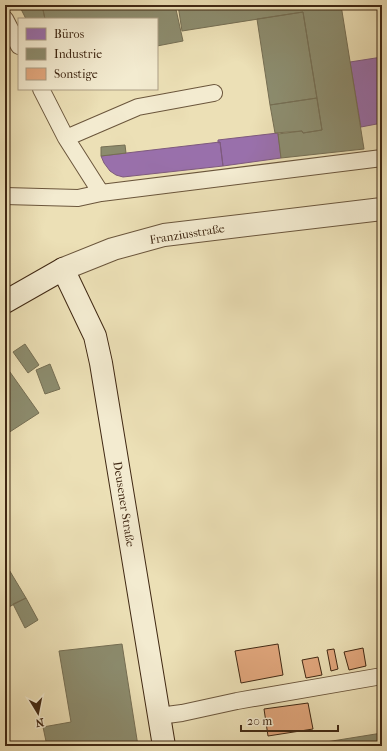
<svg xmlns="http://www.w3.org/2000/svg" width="387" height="751" viewBox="0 0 387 751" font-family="'IM FELL French Canon',serif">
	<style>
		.offices { fill: #9970ab; stroke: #7e5a7d }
		.industry { fill: #8c8c6e; stroke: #756e53 }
		.building { fill: #e2a77d; stroke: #402813 }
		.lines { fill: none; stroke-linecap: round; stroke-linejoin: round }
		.service-casing { stroke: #6b563c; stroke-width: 18 }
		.tertiary-casing { stroke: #6b563c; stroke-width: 24 }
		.secondary-casing { stroke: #402813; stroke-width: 24 }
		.service { stroke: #f3ebd0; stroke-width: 16 }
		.tertiary { stroke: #f3ebd0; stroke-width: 22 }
		.secondary { stroke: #f3ebd0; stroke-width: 22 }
		.labels { text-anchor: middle; stroke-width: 4; stroke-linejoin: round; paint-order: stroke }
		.street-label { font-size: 12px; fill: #402813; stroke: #f3ebd0 }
	</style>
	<rect width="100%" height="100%" fill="#ece0b6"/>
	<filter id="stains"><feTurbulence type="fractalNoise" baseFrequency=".005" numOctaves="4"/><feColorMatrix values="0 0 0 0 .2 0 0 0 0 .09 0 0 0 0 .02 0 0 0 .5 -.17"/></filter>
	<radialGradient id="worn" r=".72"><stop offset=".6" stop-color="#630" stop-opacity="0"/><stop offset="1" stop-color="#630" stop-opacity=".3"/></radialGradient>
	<!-- offices -->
	<path class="offices" d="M382 57V123L361 127 350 62Z
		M278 133 281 158 223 166 220 142 218 143V140Z
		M220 142 223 166 123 177 116 175 110 171 104 163 101 156Z"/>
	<!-- industry -->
	<path class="industry" d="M19 5H42L45 19H26Z
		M42 5H175L183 41 157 46V19H45Z
		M178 5H341L364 149 281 158 278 134 302 131 303 133 322 130 303 12 182 31Z
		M303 12 317 98 270 105 257 19Z
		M317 98 322 130 303 133 302 131 275 133 270 105Z
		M125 145 126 153 101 156V147Z
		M25 344 39 365 28 373 13 352Z
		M50 364 60 389 45 394 36 370Z
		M5 365 39 413 5 435Z
		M5 563 26 598 5 609Z
		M26 598 38 620 25 628 13 604Z
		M122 644 138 746H47L43 727 71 722 59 651Z
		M382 733V746H301Z"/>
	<!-- building -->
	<path class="building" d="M278 644 283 675 241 683 235 651Z
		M363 648 366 666 349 670 344 652Z
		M334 649 338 669 331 671 327 650Z
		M318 657 322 675 306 678 302 660Z
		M308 703 313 729 268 736 264 709Z"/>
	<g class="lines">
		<defs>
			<path id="service" d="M5 19 19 46
				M41 89 66 138 101 193 382 158
				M66 138 138 107 214 93
				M5 196 78 198 101 193
				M159 716 182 713 237 701 382 676"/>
			<path id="tertiary" d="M63 269 113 249 164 235 382 209"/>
			<path id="secondary" d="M5 302 63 269 95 336 101 363 164 746"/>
		</defs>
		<!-- service casing -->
		<use href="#service" class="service-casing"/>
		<!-- tertiary casing -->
		<use href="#tertiary" class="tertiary-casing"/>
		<!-- secondary casing -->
		<use href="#secondary" class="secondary-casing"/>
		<!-- service -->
		<use href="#service" class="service"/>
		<!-- tertiary -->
		<use href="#tertiary" class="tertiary"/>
		<!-- secondary -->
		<use href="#secondary" class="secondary"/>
	</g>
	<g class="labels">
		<!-- street labels -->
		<g class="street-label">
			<text transform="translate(187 234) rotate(-9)" y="4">Franziusstraße</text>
			<text transform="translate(124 504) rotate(81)" y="4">Deusener Straße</text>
		</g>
	</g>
	<!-- margin -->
	<rect width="387" height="751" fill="none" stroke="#ece0b6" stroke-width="20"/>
	<rect x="6" y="6" width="375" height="739" fill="none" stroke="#402813" stroke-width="2"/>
	<rect x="10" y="10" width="367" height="731" fill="none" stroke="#402813"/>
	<!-- legend -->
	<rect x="18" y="18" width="140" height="72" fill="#f3ebd0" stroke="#ab9d84"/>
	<rect x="26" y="28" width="20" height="12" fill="#9970ab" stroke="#ab9d84"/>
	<text x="54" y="38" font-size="12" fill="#402813">Büros</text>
	<rect x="26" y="48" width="20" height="12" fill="#8c8c6e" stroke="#ab9d84"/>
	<text x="54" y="58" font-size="12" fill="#402813">Industrie</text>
	<rect x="26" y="68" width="20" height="12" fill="#e2a77d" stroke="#ab9d84"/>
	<text x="54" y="78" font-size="12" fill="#402813">Sonstige</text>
	<!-- north arrow -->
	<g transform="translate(38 713) rotate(170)" stroke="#f3ebd0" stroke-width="3" paint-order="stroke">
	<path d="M0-3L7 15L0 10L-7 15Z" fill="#402813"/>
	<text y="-6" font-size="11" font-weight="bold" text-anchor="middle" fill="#402813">N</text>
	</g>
	<!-- scale -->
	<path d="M241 725v6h97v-6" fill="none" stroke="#402813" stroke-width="2"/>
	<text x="247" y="725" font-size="12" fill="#402813" stroke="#f3ebd0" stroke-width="3" paint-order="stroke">20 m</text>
	<rect width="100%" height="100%" filter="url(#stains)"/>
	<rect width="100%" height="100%" fill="url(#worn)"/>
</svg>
